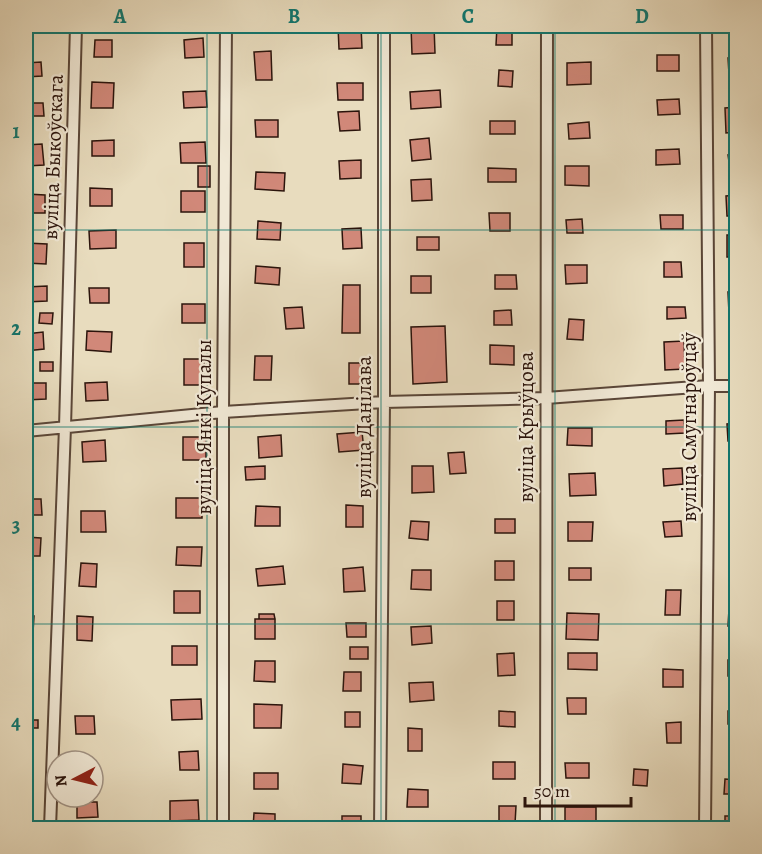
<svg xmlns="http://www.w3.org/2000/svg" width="762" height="854" viewBox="0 0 762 854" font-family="Alegreya,serif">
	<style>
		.building { fill: #d18879; stroke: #2b140c; stroke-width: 1.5 }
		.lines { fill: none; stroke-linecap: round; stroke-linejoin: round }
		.street-casing { stroke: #5a4638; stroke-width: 14 }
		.street { stroke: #f0e8d5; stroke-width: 10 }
		.grid { fill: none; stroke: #0f766e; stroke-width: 1.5; stroke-opacity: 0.55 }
		.labels { text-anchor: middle; stroke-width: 4.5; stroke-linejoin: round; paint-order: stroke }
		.street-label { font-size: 21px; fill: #2b140c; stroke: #f0e8d5 }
		.neatline { fill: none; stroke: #0f766e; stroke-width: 2 }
		.grid-label { font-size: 20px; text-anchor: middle; font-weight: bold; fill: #0f766e }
	</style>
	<rect width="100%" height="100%" fill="#e8dcbe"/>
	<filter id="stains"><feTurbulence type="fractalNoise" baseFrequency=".00333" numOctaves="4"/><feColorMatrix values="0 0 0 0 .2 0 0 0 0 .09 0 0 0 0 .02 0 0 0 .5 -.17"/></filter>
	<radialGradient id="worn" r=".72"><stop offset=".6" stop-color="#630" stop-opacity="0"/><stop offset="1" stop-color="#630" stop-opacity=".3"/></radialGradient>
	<!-- building -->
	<path class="building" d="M338 26H361L362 48 339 49Z
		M411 26H434L435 53 412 54Z
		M497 26H512V45H496Z
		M570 26H595V30H570Z
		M203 38 204 57 185 58 184 40Z
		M95 40H112V57H94Z
		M271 51 272 80H256L254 52Z
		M657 55H679V71H657Z
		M736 57V73L729 74 728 58Z
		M41 62 42 76 26 77V63Z
		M591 62V84L567 85V63Z
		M499 70 513 71 512 87 498 86Z
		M92 82 114 83 113 108H91Z
		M337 83H363V100H338Z
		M736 84V101H731L730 85Z
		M440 90 441 107 411 109 410 92Z
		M206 91 207 107 184 108 183 92Z
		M679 99 680 114 658 115 657 100Z
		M26 103H43L44 116H26Z
		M736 107V132L726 133 725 108Z
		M359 111 360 130 340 131 338 112Z
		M255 120H278V137H256Z
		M490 121H515V134H490Z
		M589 122 590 138 569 139 568 124Z
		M429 138 431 159 412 161 410 140Z
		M114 140V156H92V141Z
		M205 142 206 163H181L180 143Z
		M42 144 44 165 27 166 26 145Z
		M679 149 680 164 656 165V150Z
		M736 154V175H731L728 155Z
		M361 160V178L340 179 339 161Z
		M198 166H210V187H198Z
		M565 166H589V186L565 185Z
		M488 168 516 169V182H488Z
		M256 172 285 173 284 191 255 189Z
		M431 179 432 200 412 201 411 180Z
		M90 188 112 189V206H90Z
		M181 191H205V212H181Z
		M26 194 45 195V213H26Z
		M736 195V216H727L726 196Z
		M489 213H510V231H490Z
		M660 215H683V229H661Z
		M582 219 583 233H567L566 220Z
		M258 221 281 223 280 240 257 239Z
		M361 228 362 248 343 249 342 229Z
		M116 230V248L90 249 89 231Z
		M727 235H736V257H727Z
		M417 237H439V250H417Z
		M26 243 47 244 46 264 26 263Z
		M184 243H204V267H184Z
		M664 262H681L682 277H664Z
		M565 265H587V283L566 284Z
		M256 266 280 268 279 285 255 283Z
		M495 275H516L517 289H495Z
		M411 276H431V293H411Z
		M343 285H360V333H342Z
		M47 286V301L26 302V287Z
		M89 288H109V303H90Z
		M736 291V313H729L728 292Z
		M182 304H205V323H182Z
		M302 307 304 328 286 329 284 308Z
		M667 307H685L686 318 667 319Z
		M511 310 512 325H494V311Z
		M40 313H53L52 324 39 323Z
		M569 319 584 320 583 340 567 339Z
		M445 326 447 382 413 384 411 327Z
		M87 331 112 332 111 352 86 350Z
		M43 332 44 349 26 351V334Z
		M729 333H736V353H729Z
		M684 341 685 369 665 370 664 342Z
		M490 345 514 346V365L490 364Z
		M255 356H272L271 380H254Z
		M184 359H204V385H184Z
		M40 362H53V371H40Z
		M349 363H361V384H349Z
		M107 382 108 400 86 401 85 383Z
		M26 383H46V399L26 400Z
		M684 420 685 433 666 434V421Z
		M736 423V441H728L727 424Z
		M568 428H592V446L567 445Z
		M362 432 364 450 339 452 337 434Z
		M281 435 282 456 259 458 258 437Z
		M183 437H206V460H183Z
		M105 440 106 461 83 462 82 442Z
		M464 452 466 473 450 474 448 453Z
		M265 466V479L246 480 245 467Z
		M412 466H433L434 492 412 493Z
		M682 468 683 484 664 486 663 469Z
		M730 468H736V493H730Z
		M595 473 596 495 570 496 569 474Z
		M176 498H202V518H176Z
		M26 499H41L42 515H26Z
		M346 505 363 506V527H346Z
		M256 506 280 507V526H255Z
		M81 511H105L106 532H81Z
		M736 516V532H730V517Z
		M495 519H515V533H495Z
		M411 521 429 522 428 540 409 538Z
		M681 521 682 536 665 537 663 522Z
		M568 522H593L592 541H568Z
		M26 537 41 538 40 556H26Z
		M177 547H202L201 566 176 565Z
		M731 560H736V582H731Z
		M495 561H514V580H495Z
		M81 563 97 564 96 587 79 586Z
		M283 566 285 584 258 586 256 569Z
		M363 567 365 591 344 592 343 569Z
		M569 568H591V580H569Z
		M412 570H431V590L411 589Z
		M666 590H681L680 615H665Z
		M174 591H200V613H174Z
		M497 601H514V620H497Z
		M729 609 736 610V626H728Z
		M567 613 599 614 598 640 566 639Z
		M259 614H274L275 619H259Z
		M26 616H34L33 632H26Z
		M77 616 93 617 92 641 77 640Z
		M255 619H275V639H255Z
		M346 623H366V637H347Z
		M431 626 432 643 412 645 411 627Z
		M172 646H197V665H172Z
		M350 647H368V659H350Z
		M514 653 515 675 498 676 497 654Z
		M568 653H597V670L568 669Z
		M728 660H736V676H728Z
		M255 661H275V682L254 681Z
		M663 669 683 670V687H663Z
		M344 672H361V691H343Z
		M433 682 434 700 410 702 409 683Z
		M26 687H31V709H26Z
		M567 698H586V714H568Z
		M201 699 202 719 172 720 171 700Z
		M254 704 282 705 281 728H254Z
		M499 711 515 712V727L499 726Z
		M728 711H736V724H728Z
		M345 712H360V727H345Z
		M75 716H94L95 734H76Z
		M26 720H38V728H26Z
		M681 722V743H667L666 723Z
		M408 728 422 729V751H408Z
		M198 751 199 770H180L179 752Z
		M493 762H515V779H493Z
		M565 763H589V778H566Z
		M343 764 363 766 361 784 342 783Z
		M634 769 648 770 647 786 633 785Z
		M254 773H278V789H254Z
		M725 779 736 780V794H724Z
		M408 789 428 790V807H407Z
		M198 800 199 820 170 821V801Z
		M77 802H97L98 817 77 818Z
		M499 806H516L515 824H499Z
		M565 807H596V825H565Z
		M254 813 275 814V828H253Z
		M342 816H361V828H342Z
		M725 816H736V828H725Z"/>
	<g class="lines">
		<defs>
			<path id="street" d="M26 431 223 412 384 402 546 398 709 386H736
				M50 828 65 427 76 26
				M223 828V412L226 26
				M380 828 384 402V26
				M546 828 547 26
				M705 828 709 386 706 26"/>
		</defs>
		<!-- street casing -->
		<use href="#street" class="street-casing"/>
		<!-- street -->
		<use href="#street" class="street"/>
	</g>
	<!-- grid -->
	<path class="grid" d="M207 26V828M381 26V828M555 26V828M26 230H736M26 427H736M26 624H736"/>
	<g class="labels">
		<!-- street labels -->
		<g class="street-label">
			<text transform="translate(53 157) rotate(-88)" y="7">вуліца Быкоўскага</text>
			<text transform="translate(204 427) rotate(-90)" y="7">вуліца Янкі Купалы</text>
			<text transform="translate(364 427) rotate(-90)" y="7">вуліца Данілава</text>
			<text transform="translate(526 427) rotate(-90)" y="7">вуліца Крыўцова</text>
			<text transform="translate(689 427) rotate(-90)" y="7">вуліца Смугнароўцаў</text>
		</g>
	</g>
	<!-- margin -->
	<rect width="762" height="854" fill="none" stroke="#e8dcbe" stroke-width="66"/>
	<!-- north arrow -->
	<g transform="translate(75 779) rotate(263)"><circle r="28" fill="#f0e8d5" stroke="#a19385" stroke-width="1.5"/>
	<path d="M0-4.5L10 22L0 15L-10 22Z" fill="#8f2418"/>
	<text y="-9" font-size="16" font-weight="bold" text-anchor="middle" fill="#2b140c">N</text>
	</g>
	<!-- scale -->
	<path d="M525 797v9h106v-9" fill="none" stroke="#2b140c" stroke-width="3"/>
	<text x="534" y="797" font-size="18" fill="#2b140c" stroke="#f0e8d5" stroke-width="4.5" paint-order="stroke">50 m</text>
	<rect x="33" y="33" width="696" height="788" class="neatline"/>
	<g class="grid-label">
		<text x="120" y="23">A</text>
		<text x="294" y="23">B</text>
		<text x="468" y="23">C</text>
		<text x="642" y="23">D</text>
		<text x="16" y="138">1</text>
		<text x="16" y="335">2</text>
		<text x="16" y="532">3</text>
		<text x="16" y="729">4</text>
	</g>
	<rect width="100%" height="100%" filter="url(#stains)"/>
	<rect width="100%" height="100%" fill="url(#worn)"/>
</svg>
